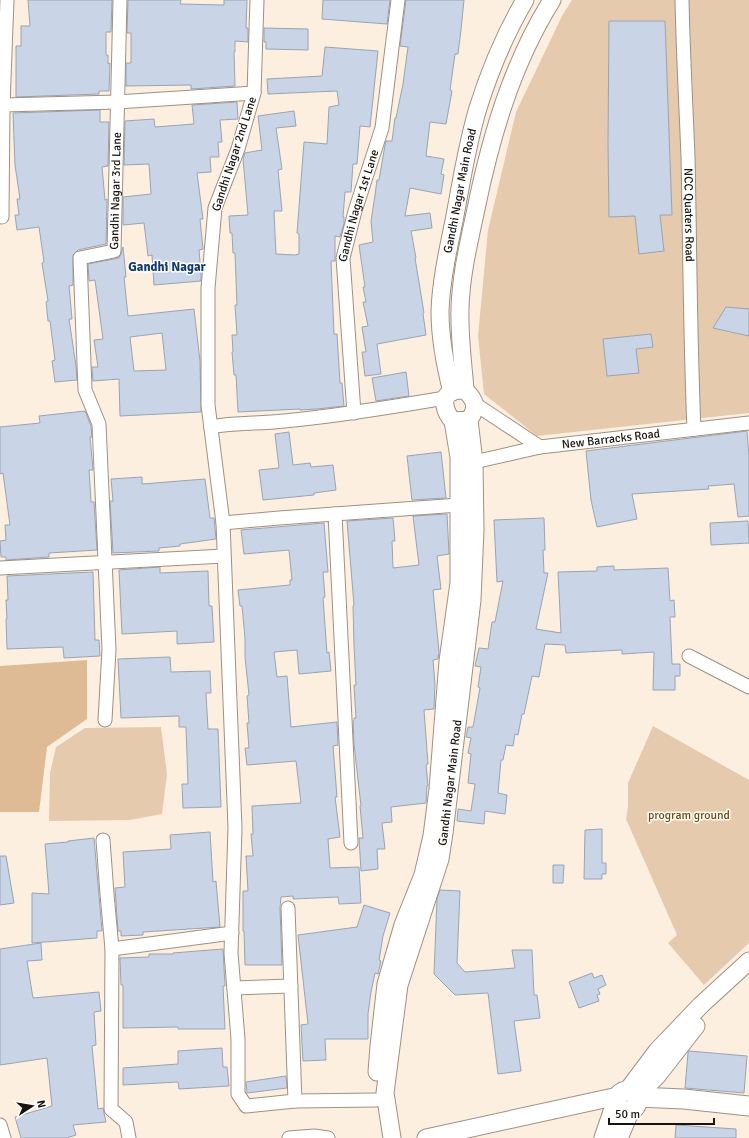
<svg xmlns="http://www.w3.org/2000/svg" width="749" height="1138" viewBox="0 0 749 1138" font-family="Signika,sans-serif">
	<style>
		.green { fill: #e5caad }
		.forest { fill: #debb95 }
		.building { fill: #c9d5e6; stroke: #98a4b4; fill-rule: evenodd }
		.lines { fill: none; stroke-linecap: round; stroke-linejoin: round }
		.minor-casing { stroke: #9f9182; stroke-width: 15 }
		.tertiary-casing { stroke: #9f9182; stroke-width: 19 }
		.secondary-casing { stroke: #9f9182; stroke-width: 21 }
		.minor { stroke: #fff; stroke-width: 13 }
		.tertiary { stroke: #fff; stroke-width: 17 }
		.secondary { stroke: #fff; stroke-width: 19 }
		.labels { text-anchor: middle; stroke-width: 3; stroke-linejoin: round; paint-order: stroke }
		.street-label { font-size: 12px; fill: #19140e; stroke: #fff }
		.park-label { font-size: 12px; fill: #734701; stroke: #fff }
		.neighbourhood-label { font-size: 13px; font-weight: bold; fill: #133a6e; stroke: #fff }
	</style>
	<rect width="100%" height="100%" fill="#fdefdf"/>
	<!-- green -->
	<path class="green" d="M572 0H749V413L537 436 484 394 478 336 488 230 516 112 563 14Z
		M653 726 749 780V943L704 985 668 943 677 935 626 819 628 807V783Z
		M161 727 167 774 162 814 130 820 49 821 50 773 56 747 85 728Z"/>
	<!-- forest -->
	<path class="forest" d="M87 660V719L47 747 39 812H0V666Z"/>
	<!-- building -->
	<path class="building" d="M28 0H112L111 32H106V55H108V64L110 63 109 91H99V94L16 97V46H21V26H30Z
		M128 0H181L180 4 224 5V0H247L246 28H248V42L235 41V52H234L235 86 191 89V85L126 86V63H131V33H127Z
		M323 0H390L387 24 322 19Z
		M406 0H464L461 30 458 54H455L450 90 452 91 446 124 430 122 426 156 444 159 441 174 444 175 441 194 410 188 405 216 430 213 432 228 411 231 416 258H415L424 313 423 314 426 335 377 344 381 374 365 376 362 352H366L362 327 368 326 363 302H366L363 287H365L359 245 373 242 371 221 375 195 377 180H379L385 145 386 141H392L395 118H396L403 84 408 47 400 46Z
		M609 21H665L672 215H660L664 251 639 254 635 216 609 217 608 143Z
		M264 28 308 29V50L266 49V42H264Z
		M325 47 378 51 370 127 360 126 357 164H353L351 192H345L343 217H344V224L340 237 335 236V261H331L334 334H337L340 383H342L344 406 317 409 300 410V409L238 412 236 375H234L232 352H233L232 335H237L235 305H237L235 253H233L232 233H230L229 216 248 215 243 159 245 153 262 150 258 116 294 111 296 126 276 128 282 169 278 170 282 211H274L275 234 276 254 295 255 299 254V234L297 233 304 142 327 144 329 107 339 105 337 91 268 94 267 79 322 76Z
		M237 102 238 119 220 120 222 142H218L219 157H210L211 172 197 173 203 219H200L203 249 199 250 201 273V281L154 285 152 255 148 256 144 223 123 225V197L151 194 149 164 124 165 125 121 154 119 155 127 194 124 192 105Z
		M100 110V122H109L108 166 102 167 105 200 107 199 106 244 78 250 73 255V285L69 286 72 319H69L76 366 77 380 55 382 52 361 55 360 50 321H48L46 302 48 301 42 263 44 262 39 227 17 230 15 215H19L17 199H20L15 165 13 113Z
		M123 247 126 277H124L128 316 194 309 200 361 201 412 120 416 119 379 93 381 92 367H98L94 340 103 339 95 280 89 281 88 264 119 258 121 254ZM162 333 166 370 134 371 130 337Z
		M726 307 749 309V336L713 328Z
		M651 334 653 347 636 349 639 373 607 376 603 339Z
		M406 372 409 396 376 401 372 378Z
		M85 411 91 426 92 437H90L93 470H89L91 502H94L97 550 49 553V557L6 560V557H1L0 541 6 540 5 525H10L3 473 0 474V427L40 423 39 416Z
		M747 431 749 456V516L738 517 734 484 708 486 709 489 632 494 637 519 597 527 591 500 586 451Z
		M289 432 293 465 310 463 311 467 333 465 336 490 314 493V495L263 500 259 470 279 468 275 434Z
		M441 452 446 498 412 500 407 456Z
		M142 477V484L205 479 210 518H214L216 539 180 544V546L159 548V551L113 553 110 501H113L111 479Z
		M447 514 449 554 437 556 441 589 433 590 439 652 438 659 433 660 435 684 434 709 424 710 428 764 426 765 428 786H427L426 803 391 807 392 822 382 823 385 849H377L378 869 361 871 359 838H363L360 806H361L354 744 353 721 354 720V718H356L354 685H356L354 645 353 606 354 605 347 521 393 518 395 541H392L393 568 419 565 413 516Z
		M544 518 545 550H543L544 573H548L536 629 561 633 558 572 597 571V567L614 566V570L668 568 670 601 674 600 675 617H670L672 664H680V676H675V690H653L654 652 622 654V650L566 653 565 645 545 644 539 677 532 676 524 714H522L518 735 515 734 513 746 506 745 503 760H501L498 793 507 795 505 814 485 811 484 824 457 821 458 809 471 811 475 784 468 783 471 754 468 753 471 738 466 737 468 727H473L480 688 478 687 481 667 475 666 479 648 488 649 492 622H495L503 581 497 582 494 520Z
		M748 521 749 543 711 545 710 523Z
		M324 523 328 572H323L325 597 323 598 327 653 329 652 331 671 299 674 297 650 274 652 277 677 287 676 291 727 337 722 338 745 333 746 337 797H335L340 837 328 839 330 868 359 867 361 903 339 904 338 897 293 899V896L281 897 280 908 282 965H245L244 931H243V891H248L246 856H253L251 834H253L252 806 301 803 296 761 247 765 245 748H249L247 723H249L247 696 249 695 245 657V638L242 606H240L238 590 290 585V580H292L289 550 244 554 241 530Z
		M160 567V573L208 571 209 606H212L214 642 177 644V631L122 634 119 570Z
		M93 572 95 640H99L100 656 64 658 63 647 7 649 6 619H7L6 600H8L7 576Z
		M170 657 171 672 210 671 211 693H206L208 729H218L221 807 183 808 182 784H188L186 727H179V716L121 718 118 659Z
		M602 829V863H606V874H602V879H584L585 830Z
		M210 832 213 882 216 881 220 927 143 932V935L121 936V931H118L115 888 125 887 123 852 171 849 170 835Z
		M94 838 102 931H97V938L32 943V893L49 894 45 844 68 842V841Z
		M0 856H6L14 903 0 905Z
		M553 865H564L563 883H553Z
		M440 890 460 891 457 963 465 972 515 968 512 950H532L534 995H537L540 1018 514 1021 521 1071 498 1074 488 993 455 995 434 974 437 899Z
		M364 905 390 913 383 936 379 960 381 961 378 974 375 973 371 992 368 1014V1039H325L326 1060 303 1061 301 1025 308 1024 298 935 357 927Z
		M41 943 42 960 27 961 33 998 99 992 101 1011 94 1012 96 1045 92 1046 98 1109 103 1108 106 1122 73 1125 76 1135 67 1138H21L15 1117 52 1106 47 1058 0 1065V949Z
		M223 949 225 986H223L225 1029H178V1027L123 1028V985H121L120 958 149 957V954H173V953Z
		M592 973 594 978 602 975 606 985 598 989 600 994 597 995 599 1001 579 1008 569 982Z
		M222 1048 223 1067H227L229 1086 179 1089 178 1082 123 1085V1068L178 1064V1051Z
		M689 1051 747 1056 744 1093 685 1088 688 1053Z
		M286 1076 287 1088 247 1093 246 1082Z
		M676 1125 736 1129V1138H675Z"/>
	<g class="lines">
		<defs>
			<g id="minor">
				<path d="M257 0 254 93 238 149 215 208 208 288V405L223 523 235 828 231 953 238 1039V1094L246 1106 295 1101 376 1100"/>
				<path id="s1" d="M682 0C683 52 686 105 688 157 690 248 690 338 694 429"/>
				<path d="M3 105 117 102 254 93"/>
				<path d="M2 217 3 105 7 0"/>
				<path d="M475 404 540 447"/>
				<path id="s2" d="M354 413 343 258 355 211 382 128 398 0"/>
				<path d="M211 427C235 422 260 424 284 421 338 416 392 407 445 398"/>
				<path id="s3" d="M474 462 540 447 749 423"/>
				<path d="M335 514 351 843"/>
				<path d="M223 523 279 518 459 505"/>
				<path d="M0 568 224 556"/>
				<path d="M689 656 749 687"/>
				<path id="s4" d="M105 720 109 650 99 424 85 390 80 258 114 251 120 0"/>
				<path d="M103 840 107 894 112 949 111 1109 126 1122 129 1138"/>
				<path d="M288 908 295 1101"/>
				<path d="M112 949 232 933"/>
				<path d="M234 988 291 986"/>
				<path d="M0 1125 4 1138"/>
				<path d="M289 1138 314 1136 328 1138"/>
			</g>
			<g id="tertiary">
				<path d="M465 390C463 363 459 335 460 308 461 274 469 242 476 209 491 136 512 64 552 0"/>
				<path d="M465 390C476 401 478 407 469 420L453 421C446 414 439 397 452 392 456 390 461 390 465 390Z"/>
				<path id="s5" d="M452 392C445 365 440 338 440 311 441 281 448 250 454 221 461 184 467 144 478 108 490 70 505 34 525 0"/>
				<path d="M377 1072 379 1046 386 984 403 925 423 875 432 836 438 789 448 661 459 583V457L453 421"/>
				<path d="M627 1091 657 1051 701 1005 749 961"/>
				<path d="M636 1097 657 1076 696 1026"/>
				<path id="s6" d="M392 1138 385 1093 399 985 440 859 444 833 472 600 475 530 474 462 469 420"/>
				<path d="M426 1138 618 1096"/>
			</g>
			<path id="secondary" d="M617 1101a10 10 0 1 1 20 0a10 10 0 1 1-20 0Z
				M636 1097 684 1099 749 1106
				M604 1138 616 1103
				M618 1138 629 1112"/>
		</defs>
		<!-- minor casing -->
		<use href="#minor" class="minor-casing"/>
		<!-- tertiary casing -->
		<use href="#tertiary" class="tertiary-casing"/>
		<!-- secondary casing -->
		<use href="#secondary" class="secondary-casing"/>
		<!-- minor -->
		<use href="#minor" class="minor"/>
		<!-- tertiary -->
		<use href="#tertiary" class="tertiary"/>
		<!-- secondary -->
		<use href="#secondary" class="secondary"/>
	</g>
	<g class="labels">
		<!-- street labels -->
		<g class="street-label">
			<text transform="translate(234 154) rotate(-72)" y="4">Gandhi Nagar 2nd Lane</text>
			<text dy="4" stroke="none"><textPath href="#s4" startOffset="560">Gandhi Nagar 3rd Lane</textPath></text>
			<text dy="4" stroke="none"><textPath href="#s5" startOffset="204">Gandhi Nagar Main Road</textPath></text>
			<text dy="4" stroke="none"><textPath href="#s2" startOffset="210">Gandhi Nagar 1st Lane</textPath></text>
			<text dy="4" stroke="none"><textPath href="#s1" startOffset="215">NCC Quaters Road</textPath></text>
			<text dy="4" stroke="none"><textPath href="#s3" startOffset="139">New Barracks Road</textPath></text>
			<text dy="4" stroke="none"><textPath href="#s6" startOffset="364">Gandhi Nagar Main Road</textPath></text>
		</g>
		<!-- park labels -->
		<g class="park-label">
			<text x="689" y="819">program ground</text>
		</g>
		<!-- neighbourhood labels -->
		<g class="neighbourhood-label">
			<text x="167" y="271">Gandhi Nagar</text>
		</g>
	</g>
	<!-- north arrow -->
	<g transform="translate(32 1106) rotate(78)" stroke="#ffffff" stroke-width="3" paint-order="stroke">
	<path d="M0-3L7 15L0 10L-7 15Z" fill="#19140e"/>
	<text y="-6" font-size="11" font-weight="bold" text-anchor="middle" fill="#19140e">N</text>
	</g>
	<!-- scale -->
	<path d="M609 1118v6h105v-6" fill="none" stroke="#19140e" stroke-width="2"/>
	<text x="615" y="1118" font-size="12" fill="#19140e" stroke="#ffffff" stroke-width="3" paint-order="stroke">50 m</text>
</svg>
